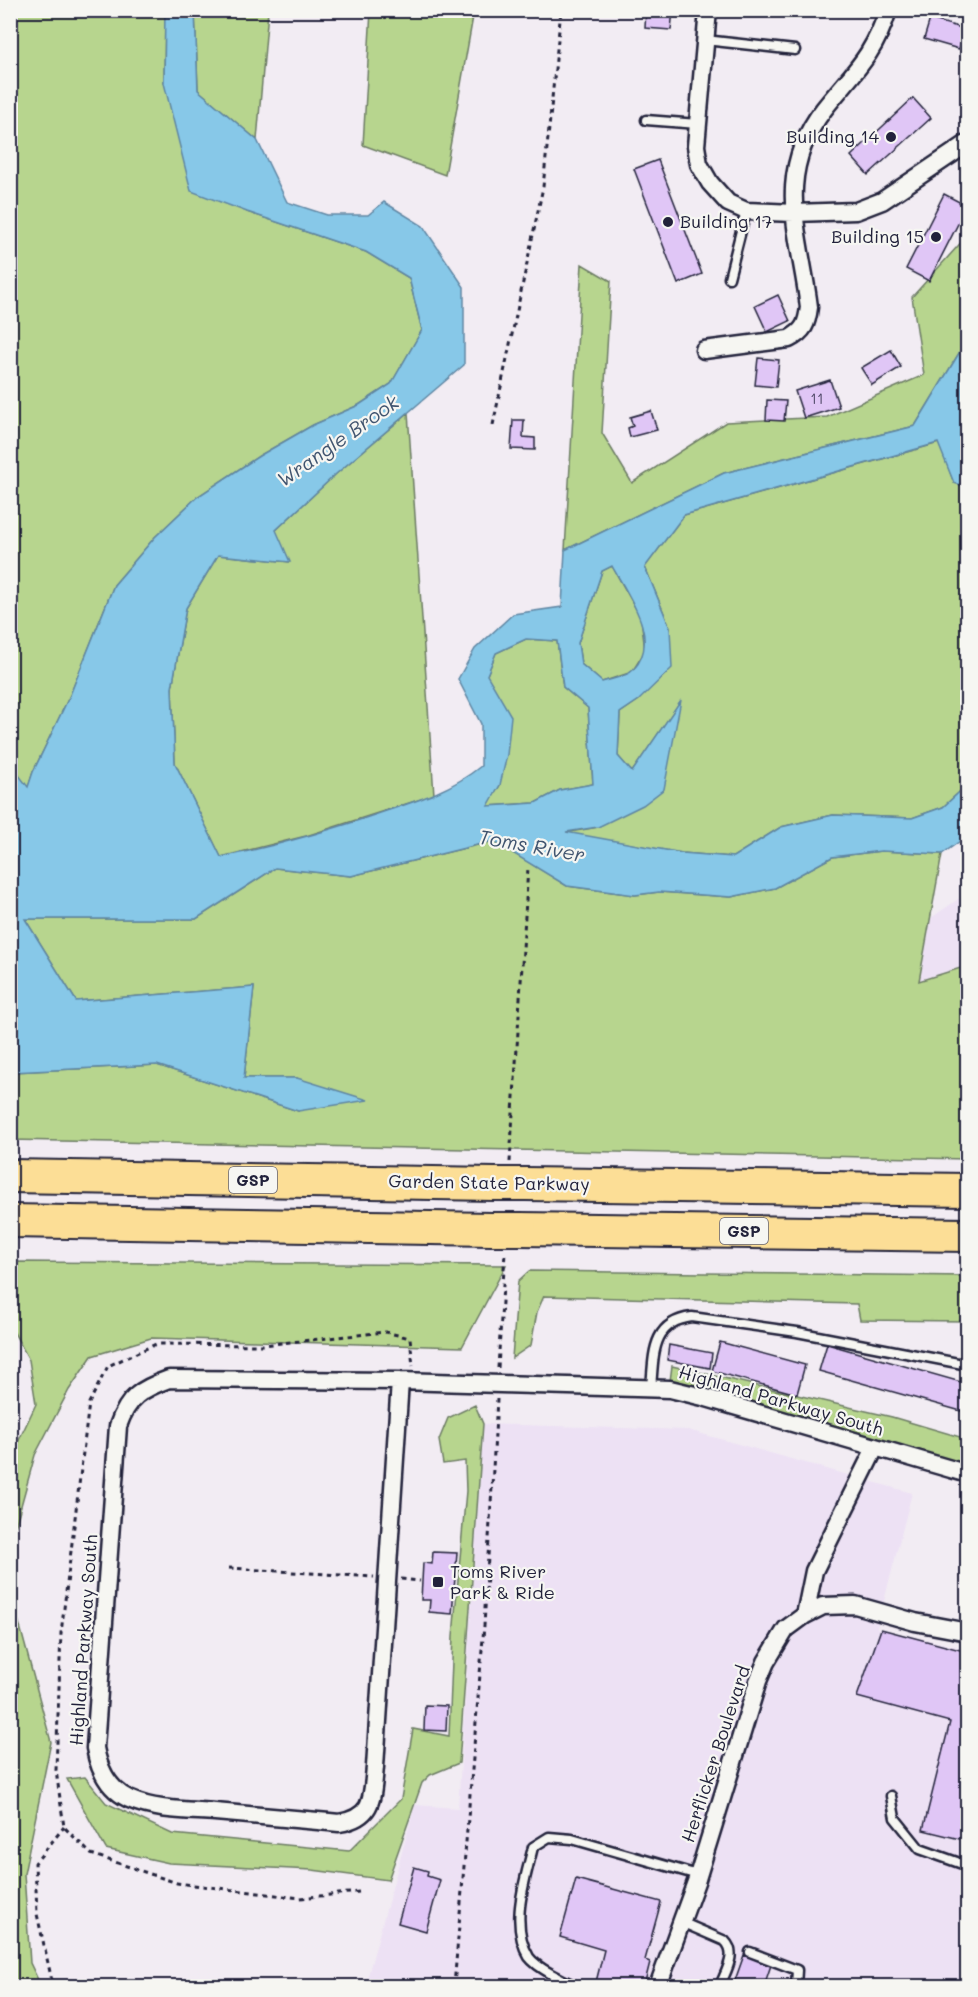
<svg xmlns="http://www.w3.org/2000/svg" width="978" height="1997" viewBox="0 0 978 1997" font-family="Mali,sans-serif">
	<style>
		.built { fill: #ede1f4 }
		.green { fill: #b7d58e; stroke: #6c7c64; stroke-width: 1.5 }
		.water { fill: #87c8e8; stroke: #5f86a3; stroke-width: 1.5; fill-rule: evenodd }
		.building { fill: #e0c6f6; stroke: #22223b; stroke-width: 1.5 }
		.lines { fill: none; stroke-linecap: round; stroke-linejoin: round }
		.lane-casing { stroke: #22223b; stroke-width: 13 }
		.street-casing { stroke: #22223b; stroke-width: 21 }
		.highway-casing { stroke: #22223b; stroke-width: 36 }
		.path { stroke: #22223b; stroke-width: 3; stroke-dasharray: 4.5 4.5; stroke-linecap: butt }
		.lane { stroke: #f6f6f2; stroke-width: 8 }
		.street { stroke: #f6f6f2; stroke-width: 16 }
		.highway { stroke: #fcde96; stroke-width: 32 }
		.highway-bridge-casing { stroke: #22223b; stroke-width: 36; stroke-linecap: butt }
		.highway-bridge { stroke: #fcde96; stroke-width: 32 }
		.poi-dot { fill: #22223b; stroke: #f6f6f2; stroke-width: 2 }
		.labels { text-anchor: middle; stroke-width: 4.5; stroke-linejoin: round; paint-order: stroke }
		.number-label { font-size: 15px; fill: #524b6a }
		.shield { fill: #f6f6f2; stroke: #626272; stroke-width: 1.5 }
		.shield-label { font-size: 16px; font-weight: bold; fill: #22223b }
		.poi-label { font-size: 18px; fill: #22223b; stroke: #f6f6f2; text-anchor: end }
		.street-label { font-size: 18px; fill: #22223b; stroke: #f6f6f2 }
		.water-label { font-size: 20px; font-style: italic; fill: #40546f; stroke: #f6f6f2 }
	</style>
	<rect width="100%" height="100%" fill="#f2ecf3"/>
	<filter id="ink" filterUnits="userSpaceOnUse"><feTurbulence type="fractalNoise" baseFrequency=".0167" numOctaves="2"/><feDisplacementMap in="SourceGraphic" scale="12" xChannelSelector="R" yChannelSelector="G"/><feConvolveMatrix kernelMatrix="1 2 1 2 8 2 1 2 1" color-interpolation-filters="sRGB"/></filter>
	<g filter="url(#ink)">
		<!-- built -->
		<path class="built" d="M967 893V966L919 982 931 918Z
			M483 1424 688 1430 912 1493 877 1628 967 1649V1986H365L415 1805 458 1808Z"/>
		<!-- green -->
		<path class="green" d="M11 11H165L164 83 247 212 366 252 409 278 422 330 391 384 359 405 313 425 259 456 197 497 155 537 114 585 70 695 33 772 28 788 11 765Z
			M195 11H268L257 140 198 90Z
			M371 11H474L445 175 363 145Z
			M967 236V340L915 426 724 473 565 550 582 264 611 281 602 433 632 483 726 422 827 417 924 375 912 297Z
			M408 413 434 795 306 836 221 857 175 763 172 688 186 608 218 555 289 562 275 531 336 474Z
			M939 443 954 483 967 487V785L943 807 912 818 833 815 781 827 733 857 682 853 564 833 598 827 680 702 632 772 618 756 620 713 639 700 670 628 645 567 684 515Z
			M612 566 641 618 645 651 632 672 602 682 581 664 578 643 602 571Z
			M526 639 557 641 563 687 588 708 593 784 560 790 535 803 487 806 500 785 487 675 496 653Z
			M494 841 567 886 635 895 659 892 731 897 775 888 832 857 881 851 942 854 919 981 967 966V1159L11 1140 10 1073 12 1072 157 1065 298 1111 297 1078H244L254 987 76 1001 25 919H196L275 868 351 876Z
			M11 1262 506 1265 462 1347 151 1338 92 1356 69 1390 35 1455 11 1542V1457L36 1404 29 1360 11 1327Z
			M529 1271 967 1276V1321L860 1320 857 1304 544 1296 537 1312 531 1345 512 1358 518 1281Z
			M672 1366 892 1417 967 1439V1466L670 1381Z
			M475 1405 483 1424 459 1763 430 1775 422 1783 388 1880 312 1870 169 1863 106 1849 67 1779 85 1777 106 1803 172 1834 349 1851 401 1799 413 1729 449 1736 453 1636 466 1491 465 1461 443 1464 439 1440 448 1418Z
			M11 1593 51 1742 24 1874 30 1963 41 1986H11Z"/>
		<!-- water -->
		<path class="water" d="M165 11H195L198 90 257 140 287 202 327 215H368L384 202 423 226 464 287V365L336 474 276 530 290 562 218 555 186 608 172 688 175 763 221 857C276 846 332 830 386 811 420 800 453 789 481 766V724L458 679 475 649 513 614 562 607 565 550 724 473 915 426 967 340V487L954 483 938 443 684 515 645 567 670 628 672 668 639 700 620 713 618 756 632 772 681 700 664 789 643 805 598 827 566 832 682 853 733 857 781 827 833 815 912 818 943 807 967 785V836L942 854 881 851 832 857 775 888 731 897 659 892 635 895 567 886 493 841 351 876 275 868 196 919H25L76 1001 254 987 244 1078H297L368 1100 298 1111 157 1065 12 1072 11 1073V765L28 787 33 772 70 695 114 585 155 537 197 497 259 456 313 425 359 405 391 384 422 330 409 278 366 252 247 212 191 191 164 83ZM612 566C628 595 662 640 633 670 627 677 610 679 602 682L581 664 578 643 602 571ZM526 639 557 641 563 687 588 708 593 784 560 790 535 803 488 806 500 785 507 755 511 716 487 675 496 653Z
			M11 1354 13 1357 17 1406 11 1421Z"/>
		<!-- building -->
		<path class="building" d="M646 10H673L671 30 645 28Z
			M960 10H968V17L959 14Z
			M930 19 965 29 959 49 924 39Z
			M913 98 931 118 868 175 851 156Z
			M658 160 702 274 678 284 634 169Z
			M944 194 967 206 929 281 906 269Z
			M778 295 790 321 767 332 755 306Z
			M891 350 901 367 872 385 861 368Z
			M758 358 779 360 776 387 755 385Z
			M830 380 839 407 804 418 795 391Z
			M767 400 786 401 784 421 766 420Z
			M651 411 657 430 630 437 628 428 633 426 630 417Z
			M513 420H524L523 437 535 438V450L511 449Z
			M720 1342 805 1365 797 1394 712 1371Z
			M827 1344 968 1384V1413L819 1371Z
			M669 1345 712 1353 710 1368 667 1360Z
			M433 1552 457 1553 452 1614 429 1612 430 1600H421L423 1563 432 1564Z
			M881 1629 968 1652V1841L923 1830 950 1722 857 1697Z
			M425 1705 447 1706 446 1731 424 1730Z
			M414 1867 428 1871 427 1876 440 1880 426 1931 398 1923Z
			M576 1879 661 1902 645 1960 650 1962 644 1986H613L596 1982 604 1950 560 1937Z
			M744 1955 771 1965 764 1986H733Z"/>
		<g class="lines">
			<defs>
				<path id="lane" d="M705 40 795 50
					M646 120 698 124
					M729 278 746 211
					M651 1388C654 1355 651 1322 692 1317L797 1332 968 1365
					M891 1796 895 1818 920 1849 968 1866
					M681 1922 725 1941C738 1954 725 1972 720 1986
					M750 1952 797 1970 796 1986
					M576 1986C564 1981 537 1968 529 1957 509 1924 525 1881 533 1847L549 1837 572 1839 698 1875"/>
				<path id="street" d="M708 10 696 146 699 164 710 183 728 203 746 211 794 213 856 211 882 201 968 143
					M704 350 789 339C804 331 807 324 809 307 800 234 773 175 824 109 853 72 873 58 888 10
					M400 1381 375 1767C372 1797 374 1817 339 1823 298 1819 257 1816 215 1812 187 1810 156 1811 129 1799 108 1789 99 1770 95 1748L118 1426C128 1397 141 1389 169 1379L400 1381 670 1389 703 1397 968 1474
					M805 1615 823 1606 855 1605 915 1622 968 1632
					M658 1986 697 1879 758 1681 766 1662 786 1629 805 1615 814 1571 875 1448"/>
				<path id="highway" d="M10 1176 495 1184
					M525 1184 968 1190
					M10 1221 492 1229
					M520 1229 968 1235"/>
			</defs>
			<!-- lane casing -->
			<use href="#lane" class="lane-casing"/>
			<!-- street casing -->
			<use href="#street" class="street-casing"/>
			<!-- highway casing -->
			<use href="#highway" class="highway-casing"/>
			<!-- path -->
			<path class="path" d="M493 425 543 187 561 10
				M510 1162 528 867
				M498 1368 505 1252
				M229 1568 374 1577
				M401 1579 420 1581
				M359 1892 300 1898 177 1883 91 1854 64 1827 56 1770 61 1633 89 1403 108 1366 156 1344 263 1345 385 1332 410 1338 413 1366
				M59 1986 52 1981 37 1914 35 1863 64 1827
				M454 1986 484 1626 497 1399"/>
			<!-- lane -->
			<use href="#lane" class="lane"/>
			<!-- street -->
			<use href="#street" class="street"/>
			<!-- highway -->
			<use href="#highway" class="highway"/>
			<defs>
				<path id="highway-bridge" d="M495 1184H525
					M492 1229H520"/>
			</defs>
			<!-- highway-bridge casing -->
			<use href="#highway-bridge" class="highway-bridge-casing"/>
			<!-- highway-bridge -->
			<use href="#highway-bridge" class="highway-bridge"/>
		</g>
	</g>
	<!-- markers -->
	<g class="poi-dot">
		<circle cx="891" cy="137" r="6"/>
		<circle cx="668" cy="222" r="6"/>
		<circle cx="936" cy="237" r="6"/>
		<rect x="432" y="1576" width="12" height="12" rx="3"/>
	</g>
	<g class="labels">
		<!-- number labels -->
		<g class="number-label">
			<text x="817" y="404">11</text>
		</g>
		<!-- shield labels -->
		<g class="shield">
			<rect x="229" y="1167" width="48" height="26" rx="4.5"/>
			<rect x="720" y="1218" width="48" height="26" rx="4.5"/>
		</g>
		<g class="shield-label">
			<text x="253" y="1186">GSP</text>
			<text x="744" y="1237">GSP</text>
		</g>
		<!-- poi labels -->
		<g class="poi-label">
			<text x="879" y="143">Building 14</text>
			<text x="680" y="228" text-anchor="start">Building 17</text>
			<text x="924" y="243">Building 15</text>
			<text x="450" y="1578" text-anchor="start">Toms River<tspan x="450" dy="21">Park &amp; Ride</tspan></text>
		</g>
		<!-- street labels -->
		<g class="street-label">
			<text transform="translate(489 1183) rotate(1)" y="6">Garden State Parkway</text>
			<text transform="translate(781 1401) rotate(16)" y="6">Highland Parkway South</text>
			<text transform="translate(84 1640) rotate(-86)" y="6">Highland Parkway South</text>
			<text transform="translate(716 1754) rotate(-72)" y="6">Herflicker Boulevard</text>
		</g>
		<!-- water labels -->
		<g class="water-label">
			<text transform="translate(338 441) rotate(-35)" y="7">Wrangle Brook</text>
			<text transform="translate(532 846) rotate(10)" y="7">Toms River</text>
		</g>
	</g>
	<!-- margin -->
	<rect width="978" height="1997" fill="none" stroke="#f6f6f2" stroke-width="36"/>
	<rect x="18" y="18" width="942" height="1961" fill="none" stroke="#22223b" stroke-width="2" filter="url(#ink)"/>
</svg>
